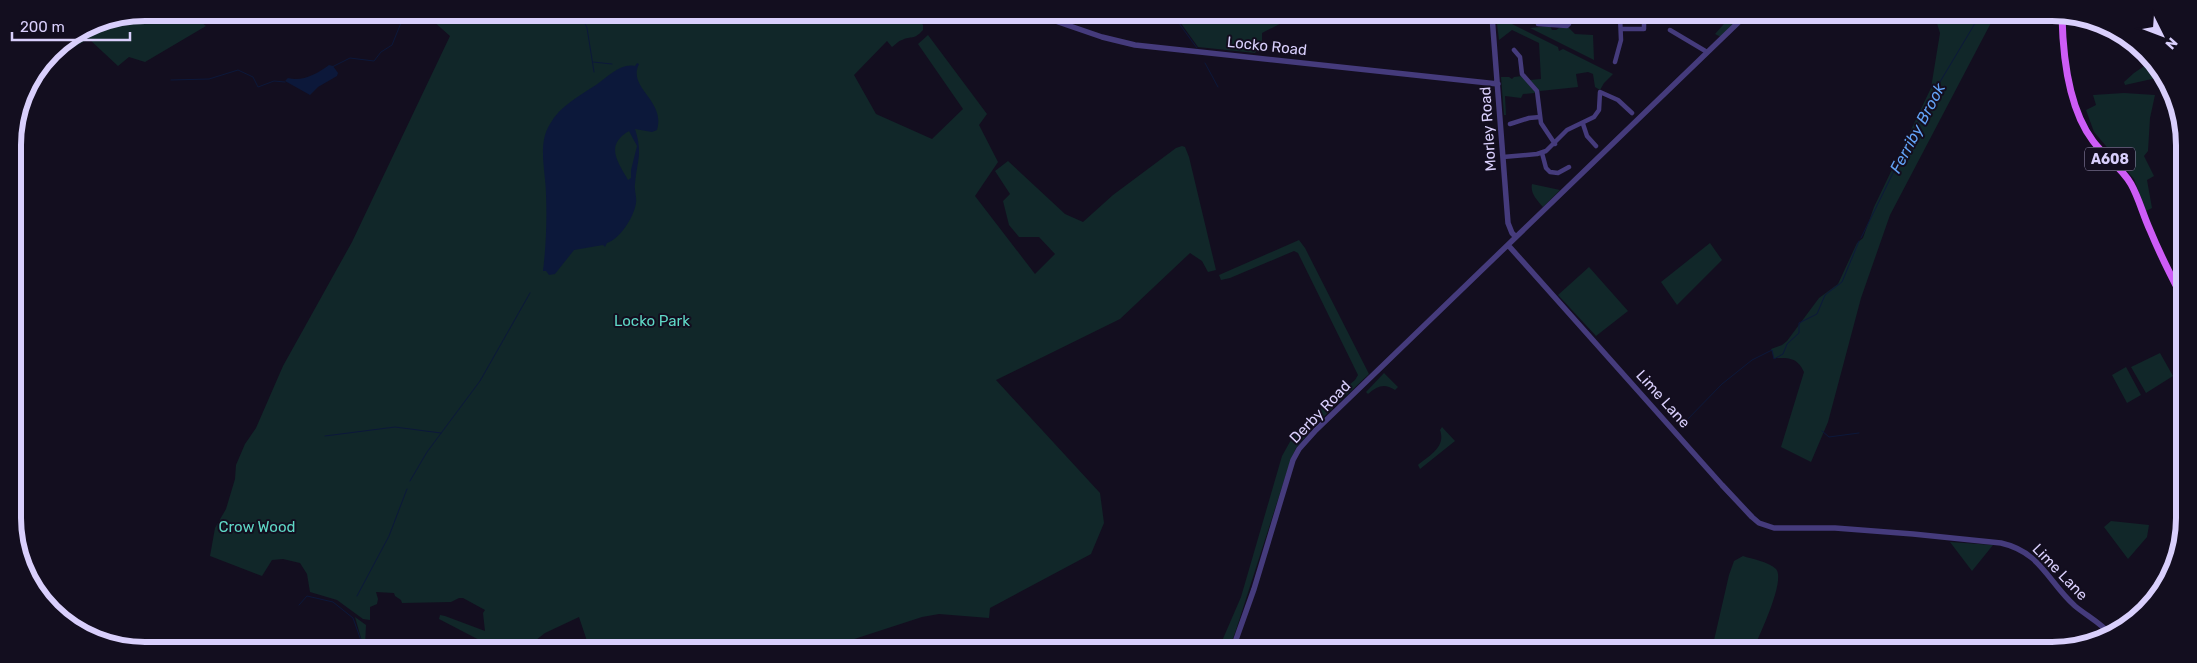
<svg xmlns="http://www.w3.org/2000/svg" width="2197" height="663" viewBox="0 0 2197 663" font-family="Rubik,sans-serif">
	<style>
		.green { fill: #112729 }
		.water { fill: #0c183a; fill-rule: evenodd }
		.lines { fill: none; stroke-linecap: round; stroke-linejoin: round }
		.stream { stroke: #0c183a; stroke-width: 1 }
		.minor { stroke: #453b7c; stroke-width: 4.5 }
		.tertiary { stroke: #453b7c; stroke-width: 5.5 }
		.primary { stroke: #cd5cf6; stroke-width: 7 }
		.labels { text-anchor: middle; stroke-width: 4; stroke-linejoin: round; paint-order: stroke }
		.shield { fill: #130e1f; stroke: #9e95ba; stroke-width: 1 }
		.shield-label { font-size: 14px; font-weight: bold; fill: #d9cffc }
		.street-label { font-size: 15px; fill: #d9cffc; stroke: #130e1f }
		.park-label { font-size: 15px; fill: #5fd8c6; stroke: #130e1f }
		.water-label { font-size: 16px; font-style: italic; fill: #63a3f6; stroke: #130e1f }
		.rim { fill: none; stroke: #d9cffc; stroke-width: 6 }
	</style>
	<rect width="100%" height="100%" fill="#130e1f"/>
	<!-- green -->
	<path class="green" d="M145 13H190L206 26 145 62 129 57 118 66 89 39 43 64 52 51 95 23Z
		M424 13 915 14 923 25V30C913 41 912 35 902 40 898 41 895 45 892 47L887 41 854 75 876 114 932 139 963 109 918 44 928 35 987 114 979 125 998 162 975 196 1035 274 1055 254 1039 237H1019L1009 225 1003 201 1010 194 995 171 1008 161 1065 214 1083 222 1113 195 1176 148 1182 146 1185 147 1189 157 1216 270 1208 272 1202 261 1190 253 1120 319 996 380 1100 493 1104 523 1091 554 990 608 989 618 939 614 922 617 839 644 841 648 589 647 579 617 545 633 527 647H487V644L439 619 440 615 445 616 485 631 483 613 485 610 463 598H459L451 602 402 603 401 600 395 596 394 593 376 592 378 599 377 604 370 607V620L363 619 337 600 310 592 307 574 300 563 283 559 272 560 262 576 210 556 215 528 226 509 235 479 236 465 245 444 256 428 283 366 352 242 450 36Z
		M1175 15H1297L1262 33V43L1255 53 1198 47Z
		M1496 16 1558 47 1559 51 1563 49 1613 74 1604 83 1600 90 1595 87 1593 74 1588 72 1576 74 1578 87 1540 91 1530 80 1541 79 1539 43 1512 30 1499 40Z
		M1731 16H1742L1721 37 1715 34Z
		M1935 17H1994L1890 215 1861 298 1828 422 1811 462 1781 447 1804 372C1797 357 1789 358 1774 358L1771 349 1782 345 1787 341 1819 298 1838 284 1857 243 1863 238 1874 207 1931 88 1940 33Z
		M2067 17H2086L2107 30 2103 34 2088 20 2081 25H2076Z
		M1550 26 1552 30H1556L1559 28 1568 27 1575 34 1593 35 1594 60 1530 28Z
		M2153 60 2161 77 2125 85 2124 82 2134 73Z
		M1522 76 1535 91V93L1523 94 1521 98 1505 96 1506 115H1504L1501 77H1509L1512 79 1514 77Z
		M2124 93 2155 95 2150 118 2148 151 2144 156 2154 176 2147 180 2152 208 2146 211 2134 179 2094 132 2086 110 2096 105 2093 95Z
		M1532 184 1560 190 1543 207C1537 200 1530 193 1532 184Z
		M1299 240 1305 248 1369 374 1315 425 1308 422 1310 418 1355 380 1358 375 1298 253 1294 251 1230 278 1221 280 1219 275Z
		M1710 243 1722 260 1677 305 1661 282Z
		M1589 267 1628 311 1596 336 1558 295Z
		M2160 353 2173 376 2146 393 2131 367Z
		M2126 367 2141 395 2127 403 2112 375Z
		M1384 373 1398 387 1395 390C1384 383 1378 386 1368 394L1366 392Z
		M1305 426 1312 429 1296 448 1291 459 1235 633 1229 648H1219L1241 597 1282 456 1296 431Z
		M1442 427 1455 441 1420 469 1418 465C1430 455 1446 447 1440 430Z
		M2111 521 2149 525 2147 537 2128 559 2104 527Z
		M1950 542 1993 545 1972 571Z
		M1743 556C1752 559 1769 562 1776 569 1786 580 1759 636 1753 650L1712 649 1729 575 1734 561Z
		M355 617 366 625 365 646 363 645Z"/>
	<!-- water -->
	<path class="water" d="M637 63 639 64C627 88 666 100 657 130L652 132 635 129C643 154 637 160 635 184 634 190 637 197 636 203 634 217 620 239 607 243L605 247 603 245 574 250 555 274 549 275 546 271H543C546 246 547 220 546 195 546 173 537 144 550 124 560 106 579 96 596 85 608 77 620 63 635 66ZM629 131 637 146 631 170V178L628 180C617 161 605 145 629 131Z
		M329 65 333 66 338 73 337 76 318 87 310 95 285 81 288 78C302 82 317 74 329 65Z"/>
	<g class="lines">
		<!-- stream -->
		<path class="stream" d="M581 14 587 28 594 72
			M1173 15 1197 48
			M593 62 612 64
			M1205 63 1218 87
			M332 67 350 58 374 61 381 52 392 45 405 13
			M171 80 209 79 238 70 253 77 258 87 274 81 285 82
			M1861 238 1928 102 1977 20
			M1683 424 1722 384 1752 360 1772 350 1774 359 1783 354 1787 344 1799 333V323L1817 314 1825 295 1842 282 1859 241
			M1822 431 1829 437 1859 433
			M325 436 395 427 441 433
			M410 481 427 452 480 381 530 293
			M357 596 389 536 407 489
			M299 605 307 596 333 602 353 618 363 646"/>
		<!-- minor -->
		<path class="minor" d="M1538 24 1567 26 1569 24 1570 16
			M1621 29H1644V22
			M1670 30 1707 52
			M1514 50 1520 57 1522 74 1537 91 1541 123 1555 144
			M1615 62 1621 40 1620 16
			M1510 124 1529 118 1540 117
			M1583 124 1587 136 1596 146
			M1542 153 1546 168 1550 172 1558 173 1569 167
			M1503 157 1537 154 1546 151 1567 130 1594 117 1599 110 1600 92 1618 100 1632 113"/>
		<!-- tertiary -->
		<path class="tertiary" d="M1038 15 1102 37 1135 45 1498 84
			M1492 16 1508 223 1512 233 1516 237
			M1508 245 1722 485 1752 517 1759 523 1774 528H1835L1913 534 2001 543C2041 552 2048 582 2075 606 2087 616 2101 623 2111 635
			M1233 648 1254 589 1293 460 1299 449 1316 430 1745 16"/>
		<!-- primary -->
		<path class="primary" d="M2062 17C2063 57 2068 108 2093 141 2104 156 2121 167 2131 184 2139 198 2143 215 2150 230 2159 252 2170 274 2181 295"/>
	</g>
	<g class="labels">
		<!-- shield labels -->
		<rect class="shield" x="2085" y="147.5" width="50" height="23" rx="4"/>
		<g class="shield-label">
			<text x="2110" y="164">A608</text>
		</g>
		<!-- street labels -->
		<g class="street-label">
			<text transform="translate(1267 46) rotate(6)" y="5">Locko Road</text>
			<text transform="translate(1488 129) rotate(-94)" y="5">Morley Road</text>
			<text transform="translate(1663 399) rotate(48)" y="5">Lime Lane</text>
			<text transform="translate(1320 412) rotate(-46)" y="5">Derby Road</text>
			<text transform="translate(2060 572) rotate(46)" y="5">Lime Lane</text>
		</g>
		<!-- park labels -->
		<g class="park-label">
			<text x="652" y="326">Locko Park</text>
			<text x="257" y="532">Crow Wood</text>
		</g>
		<!-- water labels -->
		<g class="water-label">
			<text transform="translate(1917 128) rotate(-62)" y="6">Ferriby Brook</text>
		</g>
	</g>
	<!-- crop -->
	<path d="M0 0H2197V663H0ZM145 21H2052A124 124 0 0 1 2176 145V518A124 124 0 0 1 2052 642H145A124 124 0 0 1 21 518V145A124 124 0 0 1 145 21Z" fill="#130e1f" fill-rule="evenodd"/>
	<path class="rim" d="M145 21H2052A124 124 0 0 1 2176 145V518A124 124 0 0 1 2052 642H145A124 124 0 0 1 21 518V145A124 124 0 0 1 145 21Z"/>
	<!-- north arrow -->
	<g transform="translate(2162 35) rotate(132)" stroke="#130e1f" stroke-width="4" paint-order="stroke">
	<path d="M0-4L9 19L0 12L-9 19Z" fill="#d9cffc"/>
	<text y="-8" font-size="14" font-weight="bold" text-anchor="middle" fill="#d9cffc">N</text>
	</g>
	<!-- scale -->
	<path d="M12 32v8h118v-8" fill="none" stroke="#d9cffc" stroke-width="2.5"/>
	<text x="20" y="32" font-size="15" fill="#d9cffc" stroke="#130e1f" stroke-width="4" paint-order="stroke">200 m</text>
</svg>
